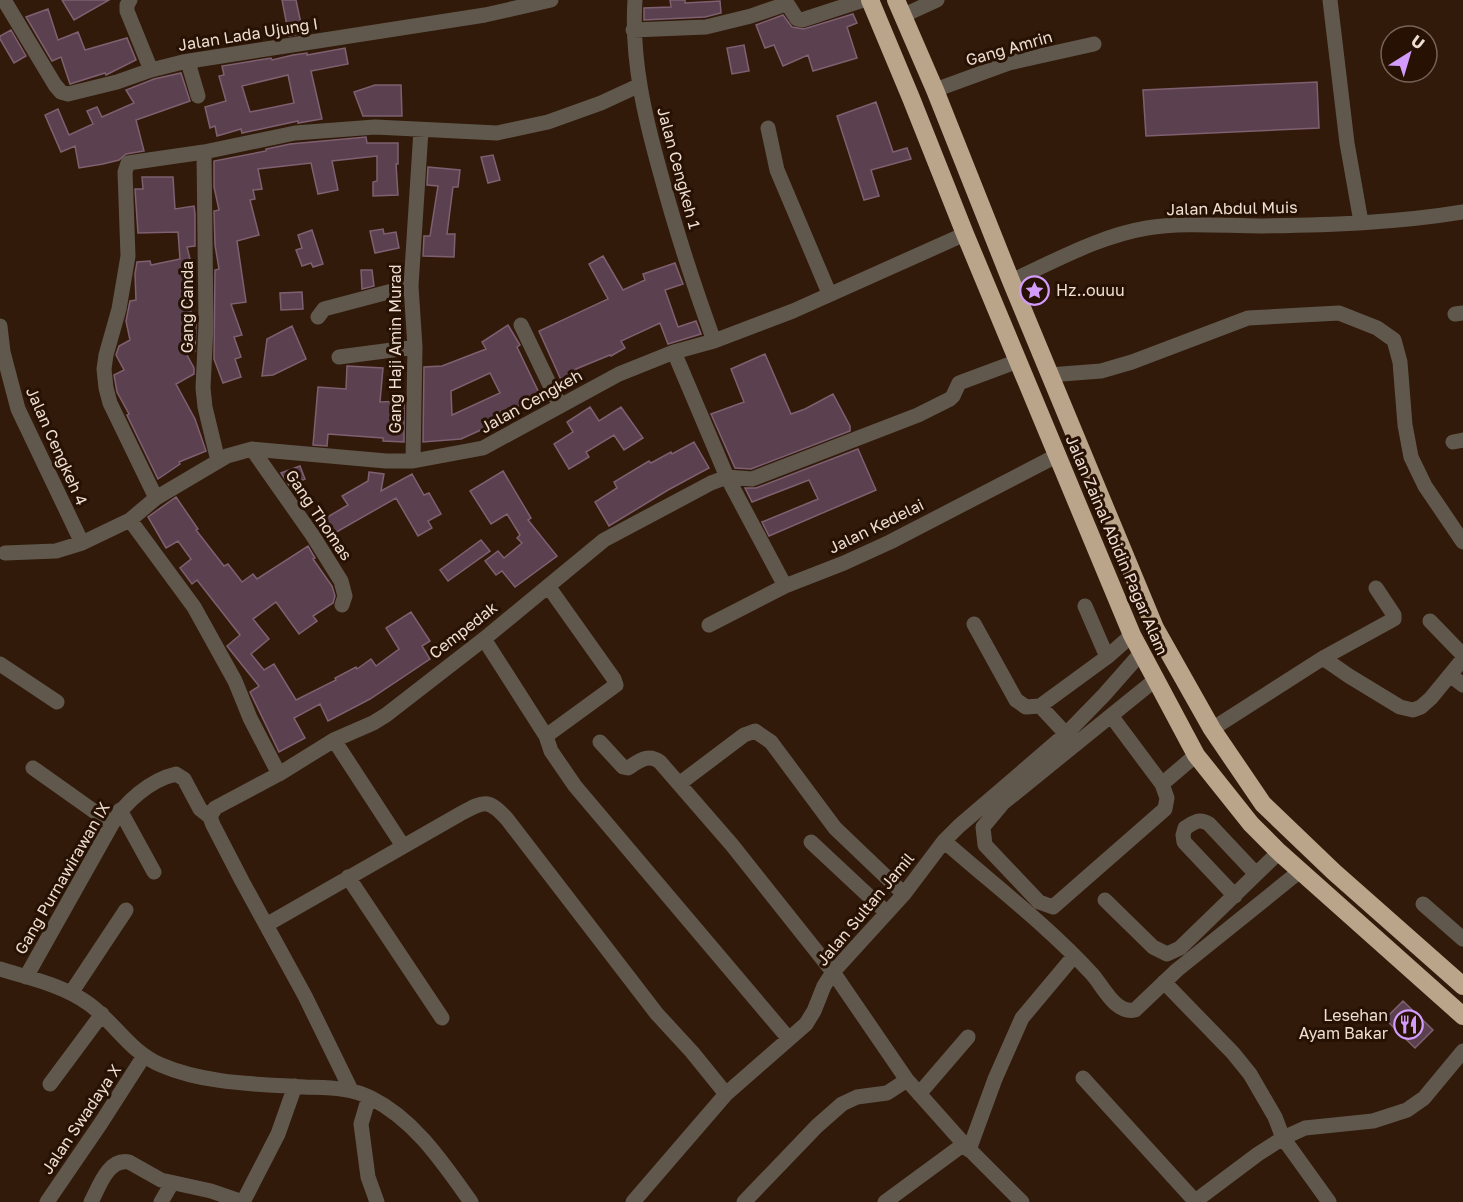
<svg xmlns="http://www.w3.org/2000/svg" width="1463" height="1202" viewBox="0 0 1463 1202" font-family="'Golos Text',sans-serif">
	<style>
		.building { fill: #5b414f; stroke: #7e6070; stroke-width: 1.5; fill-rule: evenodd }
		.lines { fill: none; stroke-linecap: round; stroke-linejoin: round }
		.minor { stroke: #61584d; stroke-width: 15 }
		.highway { stroke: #bba58a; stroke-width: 18 }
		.labels { text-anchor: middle; stroke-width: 6; stroke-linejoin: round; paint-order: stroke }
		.street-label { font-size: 16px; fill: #eeded4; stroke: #271103 }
		.poi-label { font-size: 16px; fill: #eeded4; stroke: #271103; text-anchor: start }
	</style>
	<rect width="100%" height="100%" fill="#311a0a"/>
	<!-- building -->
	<path class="building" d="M62 0H109L74 20Z
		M282 0H296L303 33 289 36Z
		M670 0H685V3L720 1 721 13 705 17 644 20V8L671 7Z
		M48 9 58 40 78 32 85 50 127 38 136 60 106 75 105 73 70 84 61 57 52 61 26 17Z
		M853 14 857 23 847 27 857 58 813 71 808 55 783 66 774 45 765 48 756 25 783 15 792 27 804 29Z
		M11 30 26 56 14 63 0 39V36Z
		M744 45 749 71 732 74 727 48Z
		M345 48 348 64 311 71 322 119 298 123V121L242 133 241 129 217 136 215 126 210 128 205 107 226 101 219 76 224 75 222 66 271 58 272 60 293 55 307 53V55ZM288 75 294 103 250 112 242 86Z
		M181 73 190 101 136 120 144 151 126 154 119 160 103 164 79 168 75 146 61 152 45 115 58 109 69 135 93 124 87 111 97 107 102 117 134 103 126 90 154 79Z
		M1317 82 1319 128 1146 136 1143 90Z
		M375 85H401L402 116H363L354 92Z
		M876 102 893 152 907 148 911 159 871 170 879 196 864 200 837 116Z
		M366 137 367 143H398V164H396L398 195 373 196V182L377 181V156L332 161 338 190 318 194 311 163 258 169 262 189 253 190 255 199 250 200 259 235 237 241 246 302 231 304 242 335 234 337 241 357 235 359 241 377 223 383 214 359 215 270 219 269 215 245 214 211 219 210 214 187V161L266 151V149L290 144Z
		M493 155 500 180 488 183 481 157Z
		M428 167 460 170 458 187H453L447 234H455L454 257 423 256 424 236H430L438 186 427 185Z
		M142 177H173L175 209 194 206 195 214V246L187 247 192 267 181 270 189 312 191 311 196 322 195 351 187 355 194 368V374L176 384 195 419 206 451 179 462 180 464 158 479 127 415 129 414 117 392 114 375 124 370 116 355 119 346 130 340 126 321 130 301 136 300 135 274 137 262 150 261 151 265 180 259 178 232 138 233 135 189H143Z
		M383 229 384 234 396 232 399 248 375 253 370 231Z
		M312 230 323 264 313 267 311 263 302 266 296 250 302 248 298 235Z
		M603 256 623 290 645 280 643 274 675 263 683 284 665 290 678 327 696 321 701 334 668 344 660 323 621 341 625 348 611 356 610 355 576 369 579 375 562 382 539 331 608 299 589 264Z
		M361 270H372L374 286 362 289Z
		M302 292 303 309 281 310 280 293Z
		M508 325 520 345 517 347 540 395 501 415 503 420 461 439 423 442 424 367 442 366 486 349 482 342ZM490 373 500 393 452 415 451 391Z
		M292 326 306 359 273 375 262 376 267 339Z
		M765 354 791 414 805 409 833 394 850 426V431L751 469 735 468 711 414 744 402 731 369Z
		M347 366 383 368 380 402 404 401V442L383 441V438L328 434 327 446 313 445 318 387 346 389Z
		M590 407 599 421 621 407 643 438 624 450 614 435 586 452 589 457 569 469 554 444 573 432 567 422Z
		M694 442 709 468 668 490 609 526 595 502 617 488 614 482 649 461 651 463 671 452 672 454Z
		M858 449 876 490 769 536 762 522 818 499 809 480 752 502 745 488H756Z
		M300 466 305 479 289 485 281 473Z
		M503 471 531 518 528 520 557 556 515 587 502 571 496 575 485 561 498 551 504 558 522 543 517 538 520 535 507 514 491 524 470 491Z
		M369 472 384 474 381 491 412 474 424 495 429 493 441 514 428 521 432 528 418 536 396 498 326 538 317 523 348 505 342 496 368 481Z
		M176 497 198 529 196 530 224 566 228 564 242 582 253 574 257 579 308 546 315 558 313 559 332 586 335 596 333 603 313 616 317 621 299 634 276 602 253 619 269 639 251 654 264 670 274 664 296 700 336 680 335 678 356 667 357 669 371 659 376 666 399 649 386 628 411 612 430 641 422 646 430 659 370 699 328 721 320 704 294 718 305 738 279 752 250 692 259 686 227 646 240 635 197 580 192 584 180 568 191 559 178 541 166 548 148 517Z
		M481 540 490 551 448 581 440 570Z
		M1403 1001 1433 1030 1415 1048 1385 1019Z"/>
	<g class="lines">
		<!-- minor -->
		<path class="minor" d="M4 0 55 85 61 92 68 94 117 82 151 70 183 62 485 15 551 0
			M130 0 127 5V11L151 70
			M635 0C631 60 645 118 661 175 676 231 694 286 714 341
			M1330 0 1347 143 1361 222
			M902 16 937 0
			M633 30 706 27 751 16 786 4 788 5 797 19 802 20 863 0
			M188 62 198 96
			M935 90 1009 63 1094 44
			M768 128 777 170 829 293
			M204 152 206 325 203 388 205 407 218 461
			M1011 281C1055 261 1099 236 1147 228 1184 222 1224 226 1262 226 1329 225 1397 223 1463 212
			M1455 314 1463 313
			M318 317 324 309 411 286
			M521 325 560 406
			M0 326 3 352 18 409 82 543
			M674 352 727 477 785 586
			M339 357 415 347
			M1049 375 1101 371 1132 362 1248 318 1339 313 1377 328 1394 340 1400 362 1405 425 1411 457 1425 486 1463 542
			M1453 442 1463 440
			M252 449 313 536 341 581 345 596 342 605
			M413 461 415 347 411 286 421 130
			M156 498 110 403 106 388 104 369 106 355 119 309 128 256 125 172 128 163 204 152 295 133 375 127 497 133 548 122 601 103 640 85
			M130 520 194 607 235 681 250 718 279 774
			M5 553 56 551 82 543 130 520 156 498 227 456 252 449 386 461H413L483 448 619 374 674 352 714 341 793 311 965 234
			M1085 606 1107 657
			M1430 621 1463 655
			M974 624 1016 700 1026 707 1040 706
			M709 625 785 586 844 563 890 542 1056 456
			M484 639 546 736 551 751 575 786 789 1039
			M1323 658 1394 619V615L1376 588
			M0 664 57 702
			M1450 675 1463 685
			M1112 717 1162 784 1167 798 1165 809 1053 907 1039 902 985 845 983 827 1003 803 1155 680
			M1212 729 1323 658 1349 676 1400 707 1413 710 1421 707 1431 698 1463 659
			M1066 734 1040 706 1107 657 1132 635
			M546 736 616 685 614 679 548 586
			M334 740 403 846
			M600 742 623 767 628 768C639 761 648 753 660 762L732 845 833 972 907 1080 964 1144 1022 1202
			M33 768 112 824
			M679 784 744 735 755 731 771 742 835 828 904 894
			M1162 784 1196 755
			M120 810 154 872
			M944 841C994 885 1047 925 1092 974 1103 986 1115 1014 1135 1010L1177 970 1300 871
			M811 842 887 913
			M348 877 442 1018
			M1235 896 1184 842 1183 835 1185 828C1195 822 1199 818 1209 824L1256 874
			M1105 900 1153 947 1167 954 1180 948 1279 852
			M1423 904 1463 939
			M266 925 460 814C484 801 488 798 507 819L657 1014 692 1052 726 1094
			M0 969C29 978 63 985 89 1004 114 1022 131 1053 161 1065 205 1084 257 1084 304 1087 327 1088 350 1087 371 1098 415 1120 443 1163 471 1202
			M26 977 112 824C125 802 150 780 176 774L184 779 200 809 210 817
			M1164 982 1233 1053 1250 1074 1275 1117 1283 1138 1329 1202
			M71 993 126 910
			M1083 1078 1195 1201
			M50 1084 102 1014
			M351 1090 305 996 242 881 213 825 210 817 215 808 279 774 334 740 373 723 386 715 484 639 604 540 711 483 727 477 752 479 918 415 950 399 953 396 959 383 1018 361
			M919 1094 968 1037
			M369 1097 361 1124 368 1177 377 1202
			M969 1150 995 1079 1022 1018 1074 956
			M47 1202 101 1123 144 1056
			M91 1202C99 1187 108 1158 129 1162L161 1180 211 1191 243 1202
			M161 1202 172 1183
			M243 1202 278 1134 295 1086
			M633 1202 726 1094 806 1024 814 1011 824 986 833 972 904 894 944 841 959 826 1066 734 1104 695 1141 653
			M744 1202 817 1126 842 1104 857 1097 887 1093 907 1080
			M885 1202 964 1144
			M1194 1202 1258 1154 1283 1138 1305 1128 1373 1121 1407 1110 1424 1098 1463 1051"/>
		<!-- highway -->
		<path class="highway" d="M870 0 911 98 965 234 1132 635 1196 755 1251 824 1279 852 1463 1016
			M896 0 935 90 1011 281 1155 628 1212 729 1263 804 1334 872 1463 986"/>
	</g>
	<!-- icons -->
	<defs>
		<symbol id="sight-ring" viewBox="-11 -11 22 22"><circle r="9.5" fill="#271103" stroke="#d39cfc" stroke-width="1.5"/><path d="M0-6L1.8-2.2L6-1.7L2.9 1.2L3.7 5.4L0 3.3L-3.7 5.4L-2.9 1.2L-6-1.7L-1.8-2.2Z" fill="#d39cfc"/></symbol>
		<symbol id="restaurant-ring" viewBox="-11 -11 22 22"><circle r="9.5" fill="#271103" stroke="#d39cfc" stroke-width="1.5"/><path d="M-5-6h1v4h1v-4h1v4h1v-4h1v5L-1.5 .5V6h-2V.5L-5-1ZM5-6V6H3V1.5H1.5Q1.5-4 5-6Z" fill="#d39cfc"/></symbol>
	</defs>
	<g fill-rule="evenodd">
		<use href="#sight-ring" x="1018" y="274" width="33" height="33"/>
		<use href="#restaurant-ring" x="1392" y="1008" width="33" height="33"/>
	</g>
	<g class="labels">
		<!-- street labels -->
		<g class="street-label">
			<text transform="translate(248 34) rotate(-9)" y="6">Jalan Lada Ujung I</text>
			<text transform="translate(1009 48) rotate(-16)" y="6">Gang Amrin</text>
			<text transform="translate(679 168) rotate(75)" y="6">Jalan Cengkeh 1</text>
			<text transform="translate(1232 208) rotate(-1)" y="6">Jalan Abdul Muis</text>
			<text transform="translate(187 307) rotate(-90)" y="6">Gang Canda</text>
			<text transform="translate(395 349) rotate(-90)" y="6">Gang Haji Amin Murad</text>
			<text transform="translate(531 401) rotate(-29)" y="6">Jalan Cengkeh</text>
			<text transform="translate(57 446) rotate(66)" y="6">Jalan Cengkeh 4</text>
			<text transform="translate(319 515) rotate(56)" y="6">Gang Thomas</text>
			<text transform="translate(876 526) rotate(-26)" y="6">Jalan Kedelai</text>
			<text transform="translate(1117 545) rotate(67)" y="6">Jalan Zainal Abidin Pagar Alam</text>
			<text transform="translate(463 630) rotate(-38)" y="6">Cempedak</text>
			<text transform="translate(62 878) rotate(-60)" y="6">Gang Purnawirawan IX</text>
			<text transform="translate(865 909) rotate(-50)" y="6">Jalan Sultan Jamil</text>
			<text transform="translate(81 1119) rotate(-56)" y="6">Jalan Swadaya X</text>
		</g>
		<!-- poi labels -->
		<g class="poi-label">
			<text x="1056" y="296">Hz..ouuu</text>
			<text x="1388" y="1021" text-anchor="end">Lesehan<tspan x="1388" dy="18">Ayam Bakar</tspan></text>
		</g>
	</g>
	<!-- north arrow -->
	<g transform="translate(1409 54) rotate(37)"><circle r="28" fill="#271103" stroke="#776357" stroke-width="1.5"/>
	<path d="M0-4.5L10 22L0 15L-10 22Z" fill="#d39cfc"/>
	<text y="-9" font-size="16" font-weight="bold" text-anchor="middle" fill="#eeded4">U</text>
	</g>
</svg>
